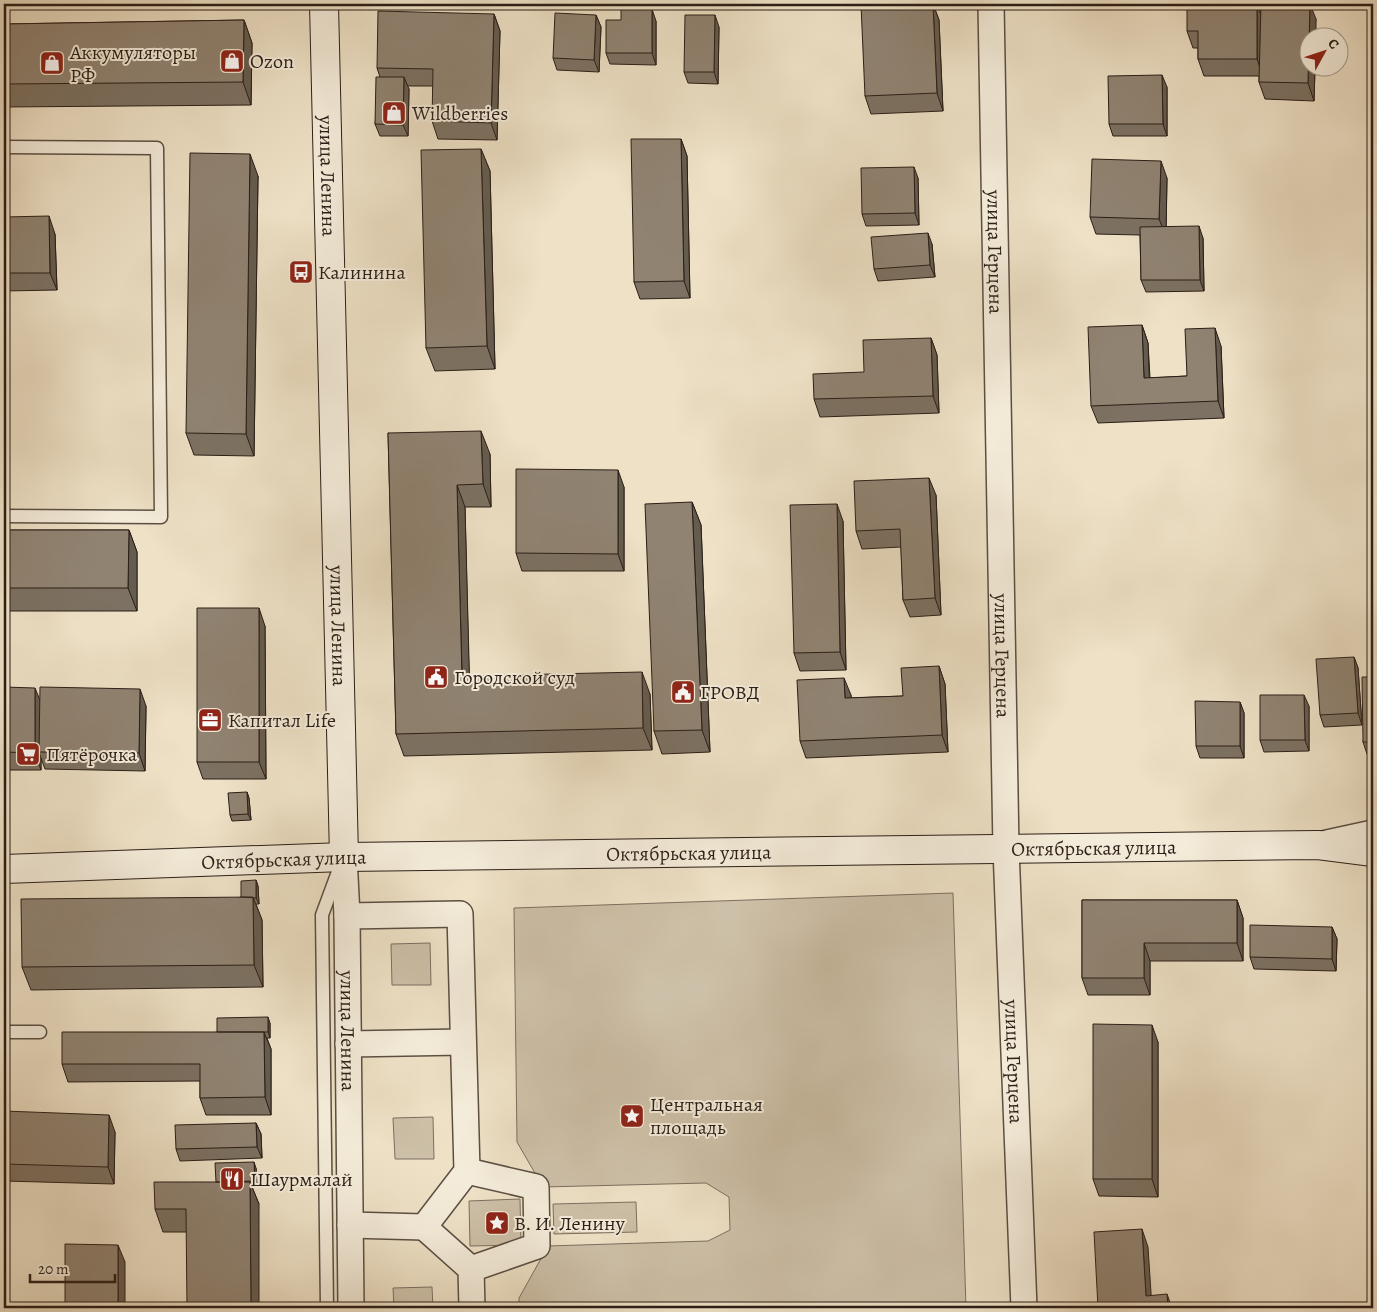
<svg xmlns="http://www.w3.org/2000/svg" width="1377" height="1312" viewBox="0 0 1377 1312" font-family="Alegreya,serif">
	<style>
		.green { fill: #cdc0a8; stroke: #7c6f60 }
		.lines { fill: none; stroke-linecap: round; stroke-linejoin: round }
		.lane-casing { stroke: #5b4f43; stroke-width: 15 }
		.street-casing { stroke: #5b4f43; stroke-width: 28 }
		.secondary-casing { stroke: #2a1e17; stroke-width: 30 }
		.lane { stroke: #f4ecda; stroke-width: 12 }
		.street { stroke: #f4ecda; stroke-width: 25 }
		.secondary { stroke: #f4ecda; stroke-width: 28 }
		.wall { fill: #7c7162; stroke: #2a1e17 }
		.shaded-wall { fill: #655c50; stroke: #2a1e17 }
		.building { fill: #908372; stroke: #2a1e17 }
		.labels { text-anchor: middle; stroke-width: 4; stroke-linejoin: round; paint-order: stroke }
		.poi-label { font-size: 20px; fill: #2a1e17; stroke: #f4ecda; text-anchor: start }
		.street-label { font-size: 20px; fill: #2a1e17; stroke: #f4ecda }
	</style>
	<rect width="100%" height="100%" fill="#eee1c6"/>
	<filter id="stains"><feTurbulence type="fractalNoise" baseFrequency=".004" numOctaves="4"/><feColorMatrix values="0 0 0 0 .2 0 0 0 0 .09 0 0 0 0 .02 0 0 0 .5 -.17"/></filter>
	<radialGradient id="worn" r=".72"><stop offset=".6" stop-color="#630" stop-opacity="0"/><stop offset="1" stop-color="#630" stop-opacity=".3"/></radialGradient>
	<!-- green -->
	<path class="green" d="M953 893 966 1308H519V1298L548 1246 708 1241 730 1230 729 1197 706 1183 543 1187 517 1142 514 908Z
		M430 943 431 985H392L391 944Z
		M433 1117 434 1159H395L393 1118Z
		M520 1199 521 1245 470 1246 469 1201Z
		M636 1202 637 1232 554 1234 553 1204Z
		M432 1287 433 1308H394L393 1288Z"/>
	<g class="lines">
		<defs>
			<path id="lane" d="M4 147 157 148 161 517 4 516
				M4 1032H40
				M327 1308 322 915 339 869"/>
			<g id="street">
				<path id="s1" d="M991 4 1006 849 1024 1308"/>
				<path d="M1327 843 1373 833"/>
				<path id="s2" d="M344 857 347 916 351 1308"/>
				<path d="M347 916 460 914 467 1171 424 1227 471 1269 472 1308"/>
				<path d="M348 1044 463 1042"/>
				<path d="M467 1171 536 1187 537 1246 471 1269"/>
				<path d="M350 1225 424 1227"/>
			</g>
			<g id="secondary">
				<path id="s3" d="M324 4 344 857"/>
				<path id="s4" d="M4 869 344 857 1318 845 1373 852"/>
			</g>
		</defs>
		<!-- lane casing -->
		<use href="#lane" class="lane-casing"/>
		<!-- street casing -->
		<use href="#street" class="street-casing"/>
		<!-- secondary casing -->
		<use href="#secondary" class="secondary-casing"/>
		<!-- lane -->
		<use href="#lane" class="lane"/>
		<!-- street -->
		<use href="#street" class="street"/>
		<!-- secondary -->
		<use href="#secondary" class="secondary"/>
	</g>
	<!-- wall -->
	<path class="wall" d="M892 4H933L939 20 943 111 871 114 865 96Z
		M1257 4 1261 13 1316 19 1310 68H1315L1314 101 1265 99 1259 82V76H1204L1198 59V48H1193L1187 31Z
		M494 14 500 31 497 140 438 139 432 121 433 86H407L409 89 408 136H380L375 124 380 77 377 68Z
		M596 15 601 27 599 72 557 70 553 58Z
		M244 20 252 43 251 105 4 107V24Z
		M621 20 656 21V65L610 64 606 53Z
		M719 27 718 84 688 83 684 72Z
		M1167 87V136H1113L1109 124Z
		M681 139 687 156 690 298 640 299 634 282Z
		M481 149 490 171 495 369 435 371 426 348Z
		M258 176 254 456 194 455 186 433Z
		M918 178 919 225 866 226 862 214Z
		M1167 178 1166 227 1203 238 1204 291 1146 292 1141 280 1140 235 1096 234 1090 217Z
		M4 217 55 234 57 290 4 291Z
		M932 244 935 277 878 281 874 269Z
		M1142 325 1148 343 1150 378 1187 376 1221 346 1224 418 1098 423 1091 406Z
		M931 338 937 355 939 413 820 417 814 399Z
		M388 433 490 454 491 507H465L469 676 650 694 652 750 404 756 396 734Z
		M624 487V571H522L516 553Z
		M936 495 941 615 910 617 903 600 901 547 862 549 856 531Z
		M692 502 701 525 710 752 662 754 654 731Z
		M843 521 846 670 800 671 794 653Z
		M4 530H129L137 552V611H4Z
		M265 626 266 779H203L197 762Z
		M1354 657 1358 668 1362 725 1324 727 1320 715Z
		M939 666 945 684 948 752 806 758 800 741 851 695V698L903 696Z
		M1373 677V754H1367L1363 742Z
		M4 687 40 701 146 706 145 771 45 769 41 758V770H4Z
		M1240 702 1244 713V758H1200L1196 746Z
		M1309 706V751L1264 752 1260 740Z
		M247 792 249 798 251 820 232 821 230 815Z
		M256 880 258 886 259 904H256L262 920 263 987 31 990 22 967 241 897Z
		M1082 900H1237L1243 918V961H1150V995H1088L1082 978Z
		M1332 927 1337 939 1336 971 1254 969 1250 957Z
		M270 1023V1038H267L271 1049V1115H206L200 1098V1081L68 1082 62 1064 217 1032Z
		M1158 1042V1197L1099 1196 1093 1179Z
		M4 1111 115 1132 114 1184 4 1181Z
		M256 1123 261 1134 262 1158 180 1161 176 1149Z
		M256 1168 257 1187H252L259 1204 186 1232H163L155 1209 216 1182Z"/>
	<!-- shaded-wall -->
	<path class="shaded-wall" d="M933 4 939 20 943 111 937 93Z
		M1257 4 1263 20V76L1257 59Z
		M1310 4 1316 19V38H1310V68H1315L1314 101 1308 83Z
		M652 9 656 21V65L652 53Z
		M494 14 500 31 497 140 491 123Z
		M596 15 601 27 599 72 594 60Z
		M715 15 719 27 718 84 714 72Z
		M244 20 252 43 251 105 243 82Z
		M1162 75 1167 87V136L1163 124Z
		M404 77 409 89 408 136 403 125Z
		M681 139 687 156 690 298 684 281Z
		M481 149 490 171 495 369 487 346Z
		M250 154 258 176 254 456 246 434Z
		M1161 161 1167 178 1166 236 1159 219Z
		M914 167 918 178 919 225 915 213Z
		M49 216 55 234 57 290 50 273Z
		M1199 226 1203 238 1204 291 1200 280Z
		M928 233 932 244 935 277 930 265Z
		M1142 325 1148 343 1150 395 1144 378Z
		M1215 328 1221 346 1224 418 1218 401Z
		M931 338 937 355 939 413 933 396Z
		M481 431 490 454 491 507 483 484Z
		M618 470 624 487V571L618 554Z
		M929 478 936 495 941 615 935 598Z
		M457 485 465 507 470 698 462 676Z
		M692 502 701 525 710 752 702 730Z
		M837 504 843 521 846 670 840 652Z
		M129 530 137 552V611L128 588Z
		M259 608 265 626 266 779 259 762Z
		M1354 657 1358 668 1362 725 1358 713Z
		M939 666 945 684 948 752 942 735Z
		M642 672 650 694 652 750 643 728Z
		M844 678 851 695 852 715 845 698Z
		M35 688 42 705 39 752 41 758V770L35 753Z
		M140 689 146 706 145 771 139 753Z
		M1304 695 1309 706V751L1305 740Z
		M1240 702 1244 713V758L1240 746Z
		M247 792 249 798 251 820 248 814Z
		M256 880 258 886 259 904 256 898Z
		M253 897 262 920 263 987 254 965Z
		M1237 900 1243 918V961L1237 943Z
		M4 924 5 927 6 986 4 981Z
		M1332 927 1337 939 1336 971 1332 959Z
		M1144 943 1150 961V995L1144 978Z
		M268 1017 270 1023V1038L268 1032Z
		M1152 1025 1158 1042V1197L1152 1179Z
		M264 1032 271 1049V1115L265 1097Z
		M109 1115 115 1132 114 1184 108 1167Z
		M256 1123 261 1134 262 1158 257 1147Z
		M254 1162 256 1168 257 1187 255 1181Z
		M250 1182 259 1204V1308H251Z
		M1142 1229 1148 1247 1152 1308 1146 1296Z
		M118 1245 125 1262V1308H118Z
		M1167 1294 1172 1308H1168Z"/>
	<!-- building -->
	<path class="building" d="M892 4H933L937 93 865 96 861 5Z
		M1187 4H1257V59H1198V31H1187Z
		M1261 4H1310L1308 83 1259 82Z
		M621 9H652V53H606V20H621Z
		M378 11 494 14 491 123 432 121 433 69 377 68Z
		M555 13 596 15 594 60 553 58Z
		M685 15H715L714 72H684Z
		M244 20 243 82 4 84V24Z
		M1162 75 1163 124H1109L1108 76Z
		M376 77H404L403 125 375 124Z
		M631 139H681L684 281 634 282Z
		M481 149 487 346 426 348 421 150Z
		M190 153 250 154 246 434 186 433Z
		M1092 159 1161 161 1159 219 1090 217Z
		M914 167 915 213 862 214 861 168Z
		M49 216 50 273H4V217Z
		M1199 226 1200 280H1141L1140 227Z
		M928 233 930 265 874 269 871 237Z
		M1142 325 1144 378 1187 376 1185 329 1215 328 1218 401 1091 406 1088 327Z
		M931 338 933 396 814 399 813 374 864 372 863 340Z
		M481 431 483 484 457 485 462 676 642 672 643 728 396 734 388 433Z
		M516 469 618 470V554L516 553Z
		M929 478 935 598 903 600 900 529 856 531 854 481Z
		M692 502 702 730 654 731 645 504Z
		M837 504 840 652 794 653 790 505Z
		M4 530H129L128 588H4Z
		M197 608H259V762H197Z
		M1354 657 1358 713 1320 715 1316 659Z
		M939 666 942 735 800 741 797 680 844 678 845 698 903 696 901 668Z
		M1362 677H1373V742H1363Z
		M4 687 35 688V753L4 752Z
		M40 687 140 689 139 753 39 752Z
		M1260 695H1304L1305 740H1260Z
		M1195 701 1240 702V746H1196Z
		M247 792 248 814 230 815 228 793Z
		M256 880V898L241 897V881Z
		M253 897 254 965 22 967 21 899Z
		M1082 900H1237V943H1144V978H1082Z
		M1250 925 1332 927V959L1250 957Z
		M268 1017V1032H217V1018Z
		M1093 1024 1152 1025V1179H1093Z
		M62 1032H264L265 1097 200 1098V1064H62Z
		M4 1111 109 1115 108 1167 4 1164Z
		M256 1123 257 1147 176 1149 175 1125Z
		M254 1162 255 1181 216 1182 215 1163Z
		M154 1182H250L251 1308H187L186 1209H155Z
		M1142 1229 1146 1296 1167 1294 1168 1308H1098L1094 1232Z
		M65 1244 118 1245V1308H65Z"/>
	<!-- icons -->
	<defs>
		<symbol id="shop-square" viewBox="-11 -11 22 22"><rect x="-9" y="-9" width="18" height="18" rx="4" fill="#8f2418" stroke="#f4ecda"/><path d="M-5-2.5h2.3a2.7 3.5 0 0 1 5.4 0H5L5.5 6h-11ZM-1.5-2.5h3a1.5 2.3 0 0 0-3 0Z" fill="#fff"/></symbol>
		<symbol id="bus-square" viewBox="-11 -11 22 22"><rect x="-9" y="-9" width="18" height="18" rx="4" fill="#8f2418" stroke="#f4ecda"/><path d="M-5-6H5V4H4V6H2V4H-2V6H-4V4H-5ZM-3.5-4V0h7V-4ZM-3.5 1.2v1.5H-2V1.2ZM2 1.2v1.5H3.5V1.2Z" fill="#fff"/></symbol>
		<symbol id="civic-square" viewBox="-11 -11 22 22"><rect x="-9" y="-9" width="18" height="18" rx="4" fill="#8f2418" stroke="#f4ecda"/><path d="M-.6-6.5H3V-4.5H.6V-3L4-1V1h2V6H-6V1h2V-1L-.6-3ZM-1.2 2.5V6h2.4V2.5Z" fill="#fff"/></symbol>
		<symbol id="office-square" viewBox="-11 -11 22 22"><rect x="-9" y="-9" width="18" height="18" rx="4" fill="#8f2418" stroke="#f4ecda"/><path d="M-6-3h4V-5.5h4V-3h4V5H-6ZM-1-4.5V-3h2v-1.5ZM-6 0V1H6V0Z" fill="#fff"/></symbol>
		<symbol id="supermarket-square" viewBox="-11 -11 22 22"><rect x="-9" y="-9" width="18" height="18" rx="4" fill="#8f2418" stroke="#f4ecda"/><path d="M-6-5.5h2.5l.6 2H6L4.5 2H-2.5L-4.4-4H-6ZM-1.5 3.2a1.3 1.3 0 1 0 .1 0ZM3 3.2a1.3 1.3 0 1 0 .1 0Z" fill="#fff"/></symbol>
		<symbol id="sight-square" viewBox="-11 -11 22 22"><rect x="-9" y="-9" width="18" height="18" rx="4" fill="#8f2418" stroke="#f4ecda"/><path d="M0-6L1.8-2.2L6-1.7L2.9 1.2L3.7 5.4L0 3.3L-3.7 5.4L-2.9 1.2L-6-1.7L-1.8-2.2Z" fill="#fff"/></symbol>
		<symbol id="restaurant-square" viewBox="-11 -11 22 22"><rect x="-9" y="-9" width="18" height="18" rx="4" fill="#8f2418" stroke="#f4ecda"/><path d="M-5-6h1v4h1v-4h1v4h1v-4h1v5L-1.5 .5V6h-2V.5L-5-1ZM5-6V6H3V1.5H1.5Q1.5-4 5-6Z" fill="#fff"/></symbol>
	</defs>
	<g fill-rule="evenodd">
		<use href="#shop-square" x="218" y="47" width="28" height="28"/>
		<use href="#shop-square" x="38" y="49" width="28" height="28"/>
		<use href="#shop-square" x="380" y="99" width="28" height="28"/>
		<use href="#bus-square" x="287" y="258" width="28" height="28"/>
		<use href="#civic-square" x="422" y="663" width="28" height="28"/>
		<use href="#civic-square" x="669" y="678" width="28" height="28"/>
		<use href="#office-square" x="196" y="706" width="28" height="28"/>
		<use href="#supermarket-square" x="14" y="740" width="28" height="28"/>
		<use href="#sight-square" x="618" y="1102" width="28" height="28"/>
		<use href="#restaurant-square" x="218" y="1165" width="28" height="28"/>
		<use href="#sight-square" x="483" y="1209" width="28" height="28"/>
	</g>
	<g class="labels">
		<!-- poi labels -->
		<g class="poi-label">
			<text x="70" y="59">Аккумуляторы<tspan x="70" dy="23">РФ</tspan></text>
			<text x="250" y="68">Ozon</text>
			<text x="412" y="120">Wildberries</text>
			<text x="318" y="279">Калинина</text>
			<text x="454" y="684">Городской суд</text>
			<text x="700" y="699">ГРОВД</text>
			<text x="228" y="727">Капитал Life</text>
			<text x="46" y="761">Пятёрочка</text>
			<text x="650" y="1111">Центральная<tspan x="650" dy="23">площадь</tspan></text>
			<text x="250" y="1186">Шаурмалай</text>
			<text x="514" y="1230">В. И. Ленину</text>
		</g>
		<!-- street labels -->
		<g class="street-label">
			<text dy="7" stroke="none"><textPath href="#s3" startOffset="172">улица Ленина</textPath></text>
			<text dy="7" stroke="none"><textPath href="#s1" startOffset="248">улица Герцена</textPath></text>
			<text dy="7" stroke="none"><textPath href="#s3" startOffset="622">улица Ленина</textPath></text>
			<text dy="7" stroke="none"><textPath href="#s1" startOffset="652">улица Герцена</textPath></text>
			<text dy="7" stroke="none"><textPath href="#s4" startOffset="1090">Октябрьская улица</textPath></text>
			<text dy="7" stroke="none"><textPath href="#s4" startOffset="685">Октябрьская улица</textPath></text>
			<text dy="7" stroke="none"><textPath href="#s4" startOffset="280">Октябрьская улица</textPath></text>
			<text dy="7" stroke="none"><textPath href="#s2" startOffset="174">улица Ленина</textPath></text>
			<text dy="7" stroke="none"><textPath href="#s1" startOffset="1058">улица Герцена</textPath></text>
		</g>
	</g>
	<!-- margin -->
	<rect width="1377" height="1312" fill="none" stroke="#eee1c6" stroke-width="20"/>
	<rect x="5" y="5" width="1367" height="1302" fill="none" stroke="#2a1e17" stroke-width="2.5"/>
	<rect x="10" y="10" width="1357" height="1292" fill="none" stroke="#2a1e17"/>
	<!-- north arrow -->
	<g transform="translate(1324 52) rotate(50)"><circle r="24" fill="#f4ecda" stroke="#a39a8c"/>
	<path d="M0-4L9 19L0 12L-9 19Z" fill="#8f2418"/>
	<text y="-8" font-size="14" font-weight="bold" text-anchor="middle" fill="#2a1e17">С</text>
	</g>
	<!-- scale -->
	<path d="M30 1274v8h85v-8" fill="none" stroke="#2a1e17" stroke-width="2.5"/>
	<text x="38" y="1274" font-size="15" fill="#2a1e17" stroke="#f4ecda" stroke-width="4" paint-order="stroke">20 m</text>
	<rect width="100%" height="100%" filter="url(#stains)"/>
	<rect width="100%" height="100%" fill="url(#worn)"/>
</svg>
